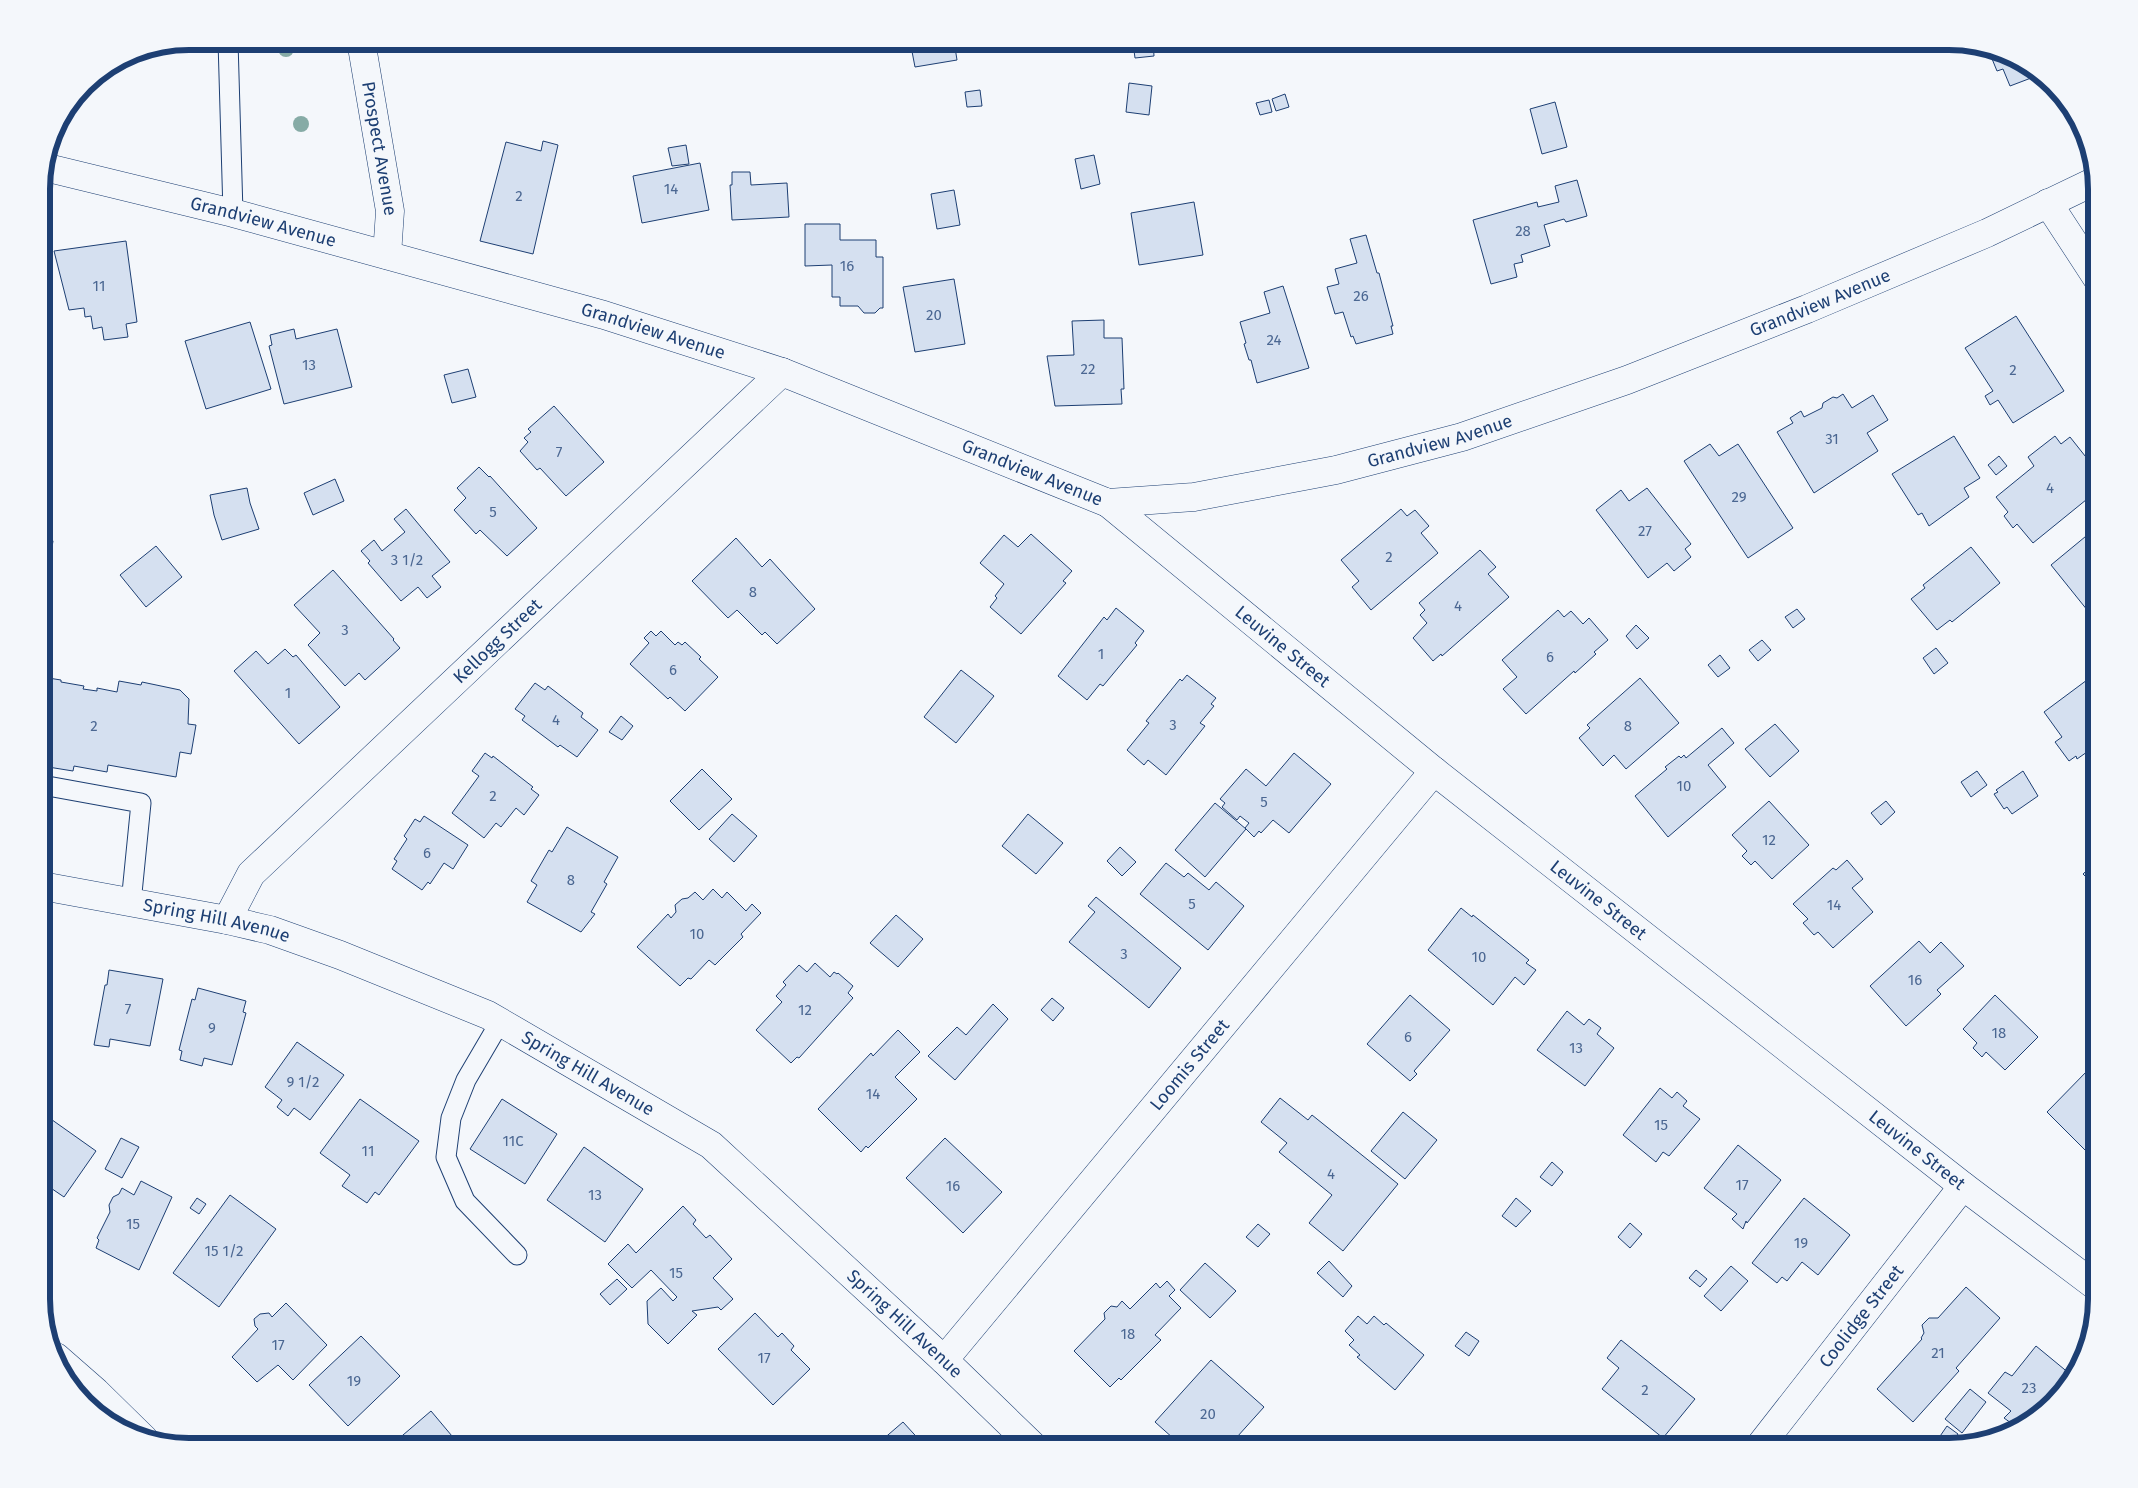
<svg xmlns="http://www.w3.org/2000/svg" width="2138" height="1488" viewBox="0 0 2138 1488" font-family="'Fira Sans',sans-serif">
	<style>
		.building { fill: #d5e0f0; stroke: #1d3f73 }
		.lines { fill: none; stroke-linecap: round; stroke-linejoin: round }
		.lane-casing { stroke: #1d3f73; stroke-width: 21 }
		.street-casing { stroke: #1d3f73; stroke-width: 29 }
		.secondary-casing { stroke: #1d3f73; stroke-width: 29 }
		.lane { stroke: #f4f7fb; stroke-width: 19 }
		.street { stroke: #f4f7fb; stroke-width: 28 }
		.secondary { stroke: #f4f7fb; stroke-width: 28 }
		.tree { fill: #86aba6 }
		.labels { text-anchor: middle; stroke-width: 4; stroke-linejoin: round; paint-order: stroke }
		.number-label { font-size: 15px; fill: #4b6792 }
		.street-label { font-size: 18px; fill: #1d3f73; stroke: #f4f7fb }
		.rim { fill: none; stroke: #1d3f73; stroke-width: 6 }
	</style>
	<rect width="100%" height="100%" fill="#f4f7fb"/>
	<!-- building -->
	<path class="building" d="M910 41H954L957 60 915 67Z
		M1153 41 1154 56 1135 58 1133 43Z
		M1693 41H1760L1734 50 1709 48Z
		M1991 48 2031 66 2039 75 2010 86 2003 69 1997 71 1988 49Z
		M1129 83 1152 86 1149 115 1126 112Z
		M980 90 982 106 967 107 965 92Z
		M1285 94 1289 107 1276 111 1272 99Z
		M1269 100 1272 112 1260 115 1256 103Z
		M1555 102 1567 147 1542 154 1530 109Z
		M543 141 558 145 533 254 480 241 506 142 541 151Z
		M686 145 689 164 672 166 668 148Z
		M1094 155 1100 184 1081 189 1075 159Z
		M700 163 709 210 642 223 633 176Z
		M732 172H750L751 185 787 183 789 217 732 220 730 185H732Z
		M1577 180 1587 216 1566 222 1564 219 1544 225 1550 246 1521 255 1523 262 1514 264 1517 277 1491 284 1473 220 1537 202 1538 207 1559 202 1555 186Z
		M954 190 960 225 937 229 931 194Z
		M1194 202 1203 255 1139 265 1131 213Z
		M805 224H840V240H876V257H883V308H880L875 313H864L858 306H840V297H832V265L805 266Z
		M1366 235 1377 273H1379L1393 326H1391L1393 334 1356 344 1353 336 1351 337 1343 312 1335 314 1327 287 1339 284 1335 269 1357 263 1350 239Z
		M126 241 137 322 126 324 128 337 104 340 102 327 93 329 91 316 85 317 84 308 69 310 54 251Z
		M954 279 965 344 915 352 903 287Z
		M1283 286 1309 368 1257 383 1251 360H1249L1244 344 1246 343 1240 322 1270 313 1264 292Z
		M2016 316 2064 391 2013 423 1998 400 1990 405 1985 396 1993 391 1965 348Z
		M1104 320V338H1122L1124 389H1121L1122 404 1055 406 1047 356 1074 355 1072 321Z
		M250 322 271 389 206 409 185 341Z
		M294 329 296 339 337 329 352 387 284 404 269 346 272 345 270 335Z
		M468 369 476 397 452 403 444 375Z
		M1843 394 1852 408 1873 395 1888 420 1867 433 1878 451 1814 493 1777 432 1793 423 1790 418 1801 411 1804 417 1822 408 1823 403 1833 397 1837 398Z
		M554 406 604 462 566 496 540 468 537 470 520 451 528 442 524 438 531 432 528 429Z
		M1954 436 1980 478 1964 488 1969 497 1929 526 1922 513 1918 515 1892 474Z
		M2055 436 2061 444 2070 437 2097 471V491L2033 543 2017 524 2013 528 2004 516 2008 512 1996 497 2034 466 2028 457Z
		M1710 444 1719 456 1738 444 1793 528 1748 558 1684 461Z
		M1999 456 2007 466 1996 475 1988 465Z
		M479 467 489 477 490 476 537 528 507 556 480 530 476 534 454 510 466 498 457 488Z
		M335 479 344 501 313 515 304 493Z
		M247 488 250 503 259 529 222 540 214 515 210 495Z
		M1647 488 1691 544 1685 549 1691 557 1674 571 1667 563 1648 578 1596 510 1621 490 1629 501Z
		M406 509 450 562 432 576 441 587 427 598 418 587 401 601 368 563 370 561 361 551 374 540 382 551 405 532 394 519Z
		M1401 509 1407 516 1415 510 1429 526 1421 533 1438 553 1371 610 1352 587 1359 581 1341 560Z
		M42 527H45V531L53 541 43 600Z
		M2097 527V612L2092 616 2051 565Z
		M1031 534 1072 571 1063 581 1066 583 1021 634 990 607 997 598 995 596 1004 584 980 563 1004 535 1018 547Z
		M736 538 762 567 770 559 815 609 777 644 765 632 762 635 737 610 728 618 692 581Z
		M156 546 182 577 146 607 120 575Z
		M1971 547 2000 583 1952 622 1950 620 1937 630 1911 599 1925 588 1923 585Z
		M1480 550 1496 567 1488 574 1509 597 1442 656 1441 654 1433 661 1413 638 1427 623 1420 615 1425 610 1419 603Z
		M333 570 394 639 393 640 400 648 365 680 359 673 345 686 308 645 320 633 294 605Z
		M1116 608 1144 631 1135 643 1137 645 1103 686 1100 684 1087 700 1058 676 1104 617 1107 620Z
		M1797 609 1805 619 1793 628 1785 617Z
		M1558 610 1564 617 1571 611 1583 624 1589 618 1608 640 1594 652 1596 654 1575 673 1574 671 1526 714 1503 689 1517 677 1502 660Z
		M1636 625 1649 638 1637 649 1626 636Z
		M651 631 656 636 661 631 675 645 678 642 682 645 685 642 701 657 699 659 718 677 685 711 670 697 668 699 630 664 649 643 644 638Z
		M1762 640 1771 650 1758 661 1749 650Z
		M1936 648 1948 663 1934 674 1923 658Z
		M285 649 293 657 296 655 340 707 299 744 234 671 256 651 268 664Z
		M1720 655 1730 668 1718 677 1708 665Z
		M961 670 994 696 956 743 924 717Z
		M1187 675 1216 698 1211 704 1214 706 1200 723 1205 726 1166 775 1148 760 1144 765 1127 750 1149 723 1146 721 1180 679 1182 681Z
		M42 677 61 680V682L84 686 83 689 97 691V688L117 692 119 681 141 685 142 682 180 690 189 699 188 724 196 725 191 754 180 752 176 777 108 765 107 772 74 766 73 771 42 766Z
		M1640 678 1679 723 1626 769 1614 755 1603 766 1579 738 1590 728 1587 725Z
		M2087 680 2097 693V745L2077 759 2076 756 2069 761 2055 742 2062 737 2044 712Z
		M535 683 545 690 548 686 583 713 581 717 598 730 577 757 560 745 558 747 522 720 525 716 515 709Z
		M621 716 633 726 622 740 609 732Z
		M1775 724 1799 751 1770 777 1745 749Z
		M1722 728 1734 743 1708 765 1726 787 1668 837 1635 796 1667 769 1665 767 1679 756 1681 758 1684 755 1686 758Z
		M485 753 492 758 493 756 533 787 531 789 539 795 524 815 516 808 501 827 496 823 484 838 452 813 479 776 472 771Z
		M1294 753 1331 784 1289 833 1273 820 1261 833 1259 831 1254 837 1245 828 1249 823 1240 816 1237 820 1222 807 1225 803 1220 799 1246 769 1266 786Z
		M702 769 732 799 699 830 670 801Z
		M1977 771 1987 785 1971 797 1961 782Z
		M2023 771 2038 796 2012 814 2007 807 2004 809 1994 794 1998 792 1996 790Z
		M1769 801 1809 845 1772 879 1755 861 1751 865 1742 856 1747 851 1732 835Z
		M1886 801 1895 812 1881 825 1871 813Z
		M1215 803 1246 829 1205 877 1175 850Z
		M732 814 757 836 734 862 709 839Z
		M1028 814 1063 843 1036 874 1002 846Z
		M424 816 468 845 453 869 444 863 430 884 428 882 422 890 392 869 397 861 394 859 407 839 404 836 415 819 420 822Z
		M567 827 618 857 604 882 607 884 591 912 595 914 581 932 527 902 537 885 531 881 549 850 552 852Z
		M1120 847 1136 862 1122 876 1107 861Z
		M1847 860 1863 879 1852 888 1873 912 1833 948 1818 932 1814 935 1803 923 1808 919 1793 904 1833 868 1836 870Z
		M2097 861V888L2083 874Z
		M1166 863 1184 877 1188 873 1209 890 1216 882 1244 906 1208 950 1140 894Z
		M713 889 722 898 727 892 746 911 752 904 761 913 741 934 743 937 715 965 709 960 691 979 688 978 680 986 637 947 668 914 671 918 676 912 675 905 682 899 688 898 695 892 703 900Z
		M1096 897 1181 968 1149 1008 1069 942 1095 912 1088 906Z
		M1461 908 1472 917 1473 915 1529 960 1526 963 1536 970 1524 985 1515 977 1493 1005 1428 950Z
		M896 915 923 939 898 967 870 943Z
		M1919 941 1930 953 1941 942 1964 966 1937 990 1941 994 1939 996 1906 1026 1870 986Z
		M42 959 45 960 44 973 46 974 42 1005Z
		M815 963 830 977 834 972 837 974 838 973 853 986 848 993 853 998 799 1058 797 1057 791 1063 756 1030 782 1002 776 996 786 985 783 982 799 965 807 972Z
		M109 970 163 979 150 1046 110 1039 109 1047 94 1045 105 985H107Z
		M198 988 246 1001 243 1012 246 1013 232 1065 204 1058 202 1066 180 1060 182 1051 179 1050 192 999 195 1000Z
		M1410 995 1450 1030 1414 1071 1417 1074 1410 1081 1367 1044Z
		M1995 995 2038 1037 2005 1070 1986 1052 1982 1057 1973 1048 1977 1043 1963 1029Z
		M1052 998 1064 1008 1053 1021 1041 1010Z
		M993 1004 1008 1019 955 1080 928 1056 957 1027 966 1035Z
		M1567 1011 1584 1025 1589 1019 1601 1028 1597 1034 1614 1048 1585 1086 1537 1050Z
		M898 1030 920 1052 895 1077 917 1099 868 1148 866 1146 861 1152 818 1109 871 1053 873 1056Z
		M297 1042 344 1075 310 1120 294 1108 288 1116 277 1107 282 1100 265 1087Z
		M2097 1064V1138L2085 1150 2047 1112 2089 1069 2090 1070Z
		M1660 1088 1672 1098 1677 1092 1687 1101 1683 1106 1700 1119 1669 1156 1663 1152 1656 1162 1623 1135Z
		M1280 1098 1308 1120 1312 1115 1398 1184 1343 1251 1309 1223 1332 1195 1279 1152 1287 1143 1261 1122Z
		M360 1099 419 1141 379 1195 375 1192 367 1203 342 1186 350 1175 320 1153Z
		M502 1099 557 1134 525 1184 470 1149Z
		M1403 1112 1437 1140 1405 1179 1371 1151Z
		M48 1117 96 1151 64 1197 42 1182V1126Z
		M121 1138 139 1147 122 1178 105 1169Z
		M945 1138 1002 1192 963 1233 906 1178Z
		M1738 1145 1781 1180 1747 1223 1746 1221 1743 1229 1732 1219 1737 1214 1704 1188Z
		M584 1147 643 1189 605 1242 547 1200Z
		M1552 1162 1563 1172 1552 1186 1540 1177Z
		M141 1181 172 1197 139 1270 96 1248 99 1240 97 1238 110 1212 109 1205 113 1197 119 1194 122 1188 134 1195Z
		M230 1195 276 1229 219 1307 173 1273Z
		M197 1198 206 1204 199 1214 190 1208Z
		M1516 1198 1531 1211 1516 1227 1502 1216Z
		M1804 1198 1850 1235 1818 1275 1802 1262 1787 1281 1782 1277 1777 1283 1752 1263Z
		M683 1206 696 1220 693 1224 706 1238 710 1235 732 1259 713 1278 733 1299 721 1310 718 1307 692 1311 697 1315 668 1344 648 1324 647 1301 661 1288 673 1301 677 1297 651 1270 632 1288 608 1264 628 1244 636 1253Z
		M1630 1223 1642 1234 1630 1248 1618 1237Z
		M1258 1224 1270 1234 1258 1247 1246 1237Z
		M1329 1261 1352 1286 1343 1297 1317 1273Z
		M1205 1263 1236 1291 1210 1318 1180 1290Z
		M1731 1266 1748 1281 1721 1311 1704 1296Z
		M1696 1270 1707 1279 1700 1287 1689 1278Z
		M617 1279 627 1289 610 1305 600 1294Z
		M1167 1281 1175 1290 1169 1296 1181 1308 1155 1335 1161 1340 1121 1380 1119 1378 1110 1387 1074 1351 1105 1319 1104 1313 1111 1306 1117 1307 1122 1301 1130 1309 1156 1283 1160 1288Z
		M1966 1287 2000 1318 1956 1368 1959 1371 1913 1422 1877 1389 1922 1339 1921 1338 1924 1333 1922 1325 1929 1318H1938Z
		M286 1303 327 1345 293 1380 278 1365 257 1382 232 1357 258 1329 255 1326 254 1319 260 1314 269 1313 272 1317Z
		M755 1313 778 1337 782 1333 794 1346 791 1350 810 1369 773 1405 718 1349Z
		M1358 1316 1367 1324 1374 1316 1384 1325 1386 1323 1424 1355 1395 1390 1357 1357 1360 1355 1349 1345 1354 1340 1345 1331Z
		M1466 1332 1479 1341 1469 1356 1455 1346Z
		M361 1336 400 1376 348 1426 309 1385Z
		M1621 1340 1695 1399 1663 1438 1602 1389 1619 1368 1607 1358Z
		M2036 1346 2070 1374 2042 1409 2023 1427 2018 1428 2004 1418 2011 1411 1988 1393 2005 1372 2012 1376Z
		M1211 1360 1264 1407 1228 1447H1183L1155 1422Z
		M1970 1389 1986 1402 1962 1433 1945 1419Z
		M431 1411 457 1442 451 1447H389Z
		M903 1422 924 1445 932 1438 939 1447H874Z
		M1947 1426 1958 1434 1950 1447H1944L1936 1442Z"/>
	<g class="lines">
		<defs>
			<path id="lane" d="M228 41 233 213
				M42 785 141 803 131 903
				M500 1022 466 1080 451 1118 446 1157 465 1201 517 1255"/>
			<g id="street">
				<path id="s1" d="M361 41 390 211 387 255"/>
				<path id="s2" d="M44 167 233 213 604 315 782 372 1108 503 1194 497 1336 470 1462 437 1627 380 1807 309 1987 233 2095 181"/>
				<path d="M2048 203 2097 278"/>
				<path id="s3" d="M1108 503 1434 771 1963 1186 2097 1287"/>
				<path id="s4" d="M227 920 251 874 782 372"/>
				<path id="s5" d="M944 1360 1434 771"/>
				<path id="s6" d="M1759 1447 1963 1186"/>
			</g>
			<g id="secondary">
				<path id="s7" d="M42 886 227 920 270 930 340 955 488 1015 711 1145 944 1360 1034 1447"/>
				<path d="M56 1357 96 1392 144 1439"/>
			</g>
		</defs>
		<!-- lane casing -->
		<use href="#lane" class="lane-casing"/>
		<!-- street casing -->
		<use href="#street" class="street-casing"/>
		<!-- secondary casing -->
		<use href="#secondary" class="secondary-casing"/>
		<!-- lane -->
		<use href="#lane" class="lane"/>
		<!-- street -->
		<use href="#street" class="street"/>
		<!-- secondary -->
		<use href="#secondary" class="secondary"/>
	</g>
	<!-- trees -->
	<g class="tree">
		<circle cx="286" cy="49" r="8"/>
		<circle cx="301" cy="124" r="8"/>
	</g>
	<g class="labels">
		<!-- number labels -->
		<g class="number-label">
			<text x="671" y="194">14</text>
			<text x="519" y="201">2</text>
			<text x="1523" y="236">28</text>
			<text x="847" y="271">16</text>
			<text x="99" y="291">11</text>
			<text x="1361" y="301">26</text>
			<text x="934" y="320">20</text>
			<text x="1274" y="345">24</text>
			<text x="309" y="370">13</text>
			<text x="1088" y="374">22</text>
			<text x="2013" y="375">2</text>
			<text x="1832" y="444">31</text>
			<text x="559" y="457">7</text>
			<text x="2050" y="493">4</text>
			<text x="1739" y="502">29</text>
			<text x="493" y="517">5</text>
			<text x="1645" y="536">27</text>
			<text x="1389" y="562">2</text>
			<text x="407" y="565">3 1/2</text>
			<text x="753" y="597">8</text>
			<text x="1458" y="611">4</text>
			<text x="345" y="635">3</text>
			<text x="1101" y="659">1</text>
			<text x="1550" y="662">6</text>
			<text x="673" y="675">6</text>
			<text x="288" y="698">1</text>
			<text x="556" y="725">4</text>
			<text x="1173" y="730">3</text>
			<text x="94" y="731">2</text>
			<text x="1628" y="731">8</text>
			<text x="1684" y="791">10</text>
			<text x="493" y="801">2</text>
			<text x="1264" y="807">5</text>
			<text x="1769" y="845">12</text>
			<text x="427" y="858">6</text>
			<text x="571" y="885">8</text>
			<text x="1192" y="909">5</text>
			<text x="1834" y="910">14</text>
			<text x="697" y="939">10</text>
			<text x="1124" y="959">3</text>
			<text x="1479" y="962">10</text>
			<text x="1915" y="985">16</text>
			<text x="128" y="1014">7</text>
			<text x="805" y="1015">12</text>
			<text x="212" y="1033">9</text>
			<text x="1999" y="1038">18</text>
			<text x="1408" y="1042">6</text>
			<text x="1576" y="1053">13</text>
			<text x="303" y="1087">9 1/2</text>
			<text x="873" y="1099">14</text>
			<text x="1661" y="1130">15</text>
			<text x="513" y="1146">11C</text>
			<text x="368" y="1156">11</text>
			<text x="1331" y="1179">4</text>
			<text x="1742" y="1190">17</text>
			<text x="953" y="1191">16</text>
			<text x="595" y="1200">13</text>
			<text x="133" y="1229">15</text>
			<text x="1801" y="1248">19</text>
			<text x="224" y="1256">15 1/2</text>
			<text x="676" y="1278">15</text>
			<text x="1128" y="1339">18</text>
			<text x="278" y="1350">17</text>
			<text x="1938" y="1358">21</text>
			<text x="764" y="1363">17</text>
			<text x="354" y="1386">19</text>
			<text x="2029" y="1393">23</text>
			<text x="1645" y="1395">2</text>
			<text x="1208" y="1419">20</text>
		</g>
		<!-- street labels -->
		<g class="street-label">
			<text dy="6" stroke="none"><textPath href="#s1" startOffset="109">Prospect Avenue</textPath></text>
			<text dy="6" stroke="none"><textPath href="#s2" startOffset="226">Grandview Avenue</textPath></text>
			<text dy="6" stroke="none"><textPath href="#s2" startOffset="1861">Grandview Avenue</textPath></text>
			<text dy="6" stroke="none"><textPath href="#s2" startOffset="631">Grandview Avenue</textPath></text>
			<text dy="6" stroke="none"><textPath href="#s2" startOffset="1456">Grandview Avenue</textPath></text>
			<text dy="6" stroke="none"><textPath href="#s2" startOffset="1036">Grandview Avenue</textPath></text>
			<text dy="6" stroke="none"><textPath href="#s4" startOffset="391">Kellogg Street</textPath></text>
			<text dy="6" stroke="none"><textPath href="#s3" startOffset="226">Leuvine Street</textPath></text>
			<text dy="6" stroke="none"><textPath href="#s3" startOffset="631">Leuvine Street</textPath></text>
			<text dy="6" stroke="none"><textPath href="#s7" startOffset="178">Spring Hill Avenue</textPath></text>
			<text dy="6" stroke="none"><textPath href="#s5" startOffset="384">Loomis Street</textPath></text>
			<text dy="6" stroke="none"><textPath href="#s7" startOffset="582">Spring Hill Avenue</textPath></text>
			<text dy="6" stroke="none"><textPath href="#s3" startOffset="1036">Leuvine Street</textPath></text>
			<text dy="6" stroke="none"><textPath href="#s6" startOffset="166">Coolidge Street</textPath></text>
			<text dy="6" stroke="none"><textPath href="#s7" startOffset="988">Spring Hill Avenue</textPath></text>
		</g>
	</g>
	<!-- crop -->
	<path d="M0 0H2138V1488H0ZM189 50H1949A139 139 0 0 1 2088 189V1299A139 139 0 0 1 1949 1438H189A139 139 0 0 1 50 1299V189A139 139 0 0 1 189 50Z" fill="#f4f7fb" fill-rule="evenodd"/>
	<path class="rim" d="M189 50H1949A139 139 0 0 1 2088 189V1299A139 139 0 0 1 1949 1438H189A139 139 0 0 1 50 1299V189A139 139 0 0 1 189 50Z"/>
</svg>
